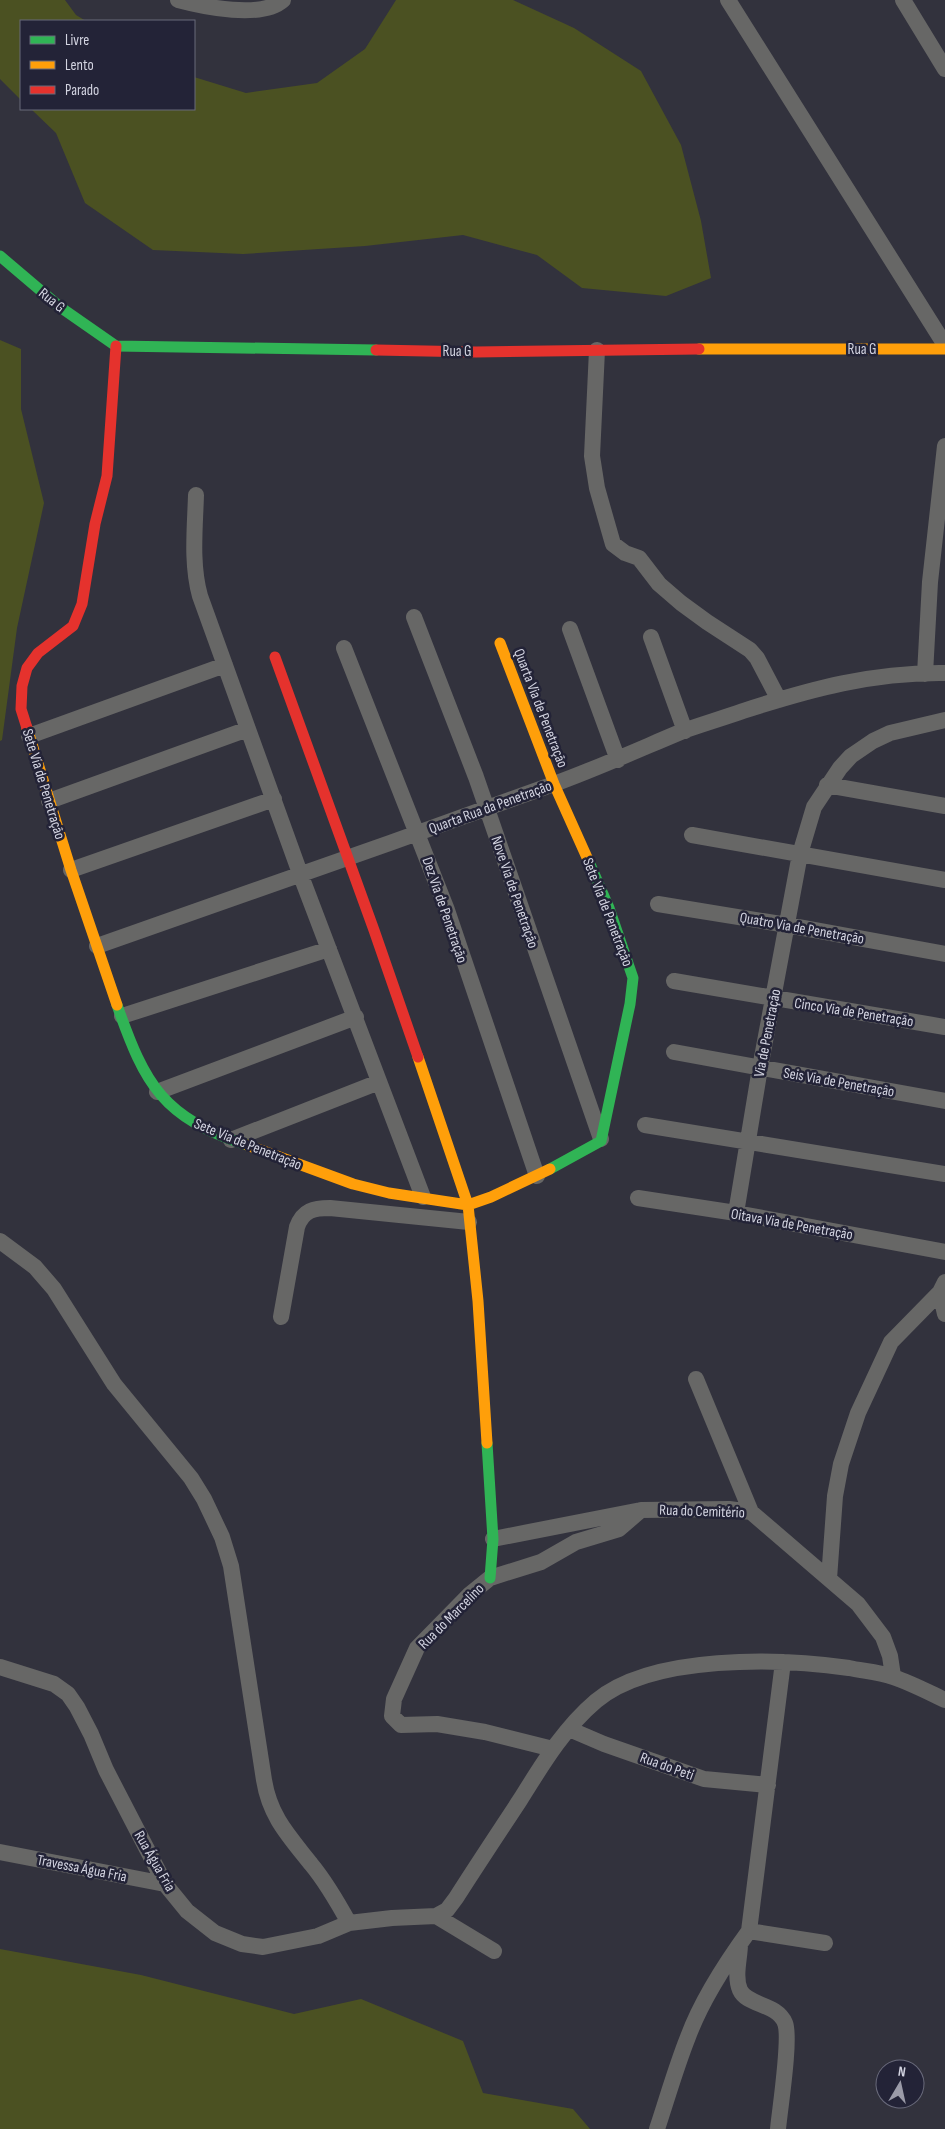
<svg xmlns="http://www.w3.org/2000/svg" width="945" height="2129" viewBox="0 0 945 2129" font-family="'Sofia Sans Condensed',sans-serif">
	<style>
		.green { fill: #4b5122 }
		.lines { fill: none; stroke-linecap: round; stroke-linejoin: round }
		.street { stroke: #676766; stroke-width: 16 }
		.fast { stroke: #30b455; stroke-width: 11 }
		.slow { stroke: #ff9f0a; stroke-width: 11 }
		.jam { stroke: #e5322d; stroke-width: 11 }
		.labels { text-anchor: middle; stroke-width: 5; stroke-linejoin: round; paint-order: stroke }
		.street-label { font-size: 15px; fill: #d3d4e1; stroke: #232337 }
	</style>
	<rect width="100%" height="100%" fill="#32323d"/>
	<!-- green -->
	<path class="green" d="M0 0H65L76 15 86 21H21V100L0 79Z
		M396 0H513L574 28 641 71 681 145 701 221 711 278 666 296 582 288 537 255 463 235 365 246 243 254 153 250 85 203 56 133 31 109H194V77L246 93 317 83 365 49Z
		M0 340 21 349V409L44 503 17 628 2 740 0 741Z
		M0 1949 141 1975 294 2014 361 1999 463 2041 483 2093 573 2109 590 2129H0Z"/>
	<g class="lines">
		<!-- street -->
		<path class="street" d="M178 0C204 7 262 19 283 0
			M728 0 945 345
			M903 0 945 69
			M597 350 592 456 597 488 613 544 625 553 639 558 659 584 681 603 707 622 750 650 757 658 779 700
			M196 495C195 528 191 564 200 596L301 876 423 1197
			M414 617 476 777 601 1139
			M570 629 618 760
			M651 637 685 731
			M344 648 447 910 537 1176
			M925 674 930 582 945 446
			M29 736 225 665
			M827 785 945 806
			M49 801 248 729
			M692 835 945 880
			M71 870 274 799
			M658 904 787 925 945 954
			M97 946C250 893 402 839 554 784 598 768 640 749 683 731 703 724 723 718 743 711 811 689 873 672 945 673
			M674 981 945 1027
			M122 1016 329 949
			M674 1052 945 1101
			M157 1092 356 1017
			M645 1125 945 1174
			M231 1140 379 1082
			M638 1198 736 1213 945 1252
			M736 1213 760 1068 800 854 814 807 840 768 851 756 873 741 890 733 945 720
			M0 1241 35 1267 54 1289 114 1384 191 1478 204 1499 222 1537 231 1566 264 1780C270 1817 289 1836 311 1864 326 1882 338 1903 349 1923
			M940 1292 945 1314
			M281 1317 297 1227C303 1210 314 1208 330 1208L469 1222
			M696 1379 751 1512
			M493 1539 641 1510 729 1509 751 1512 858 1604 883 1637 890 1656 893 1676
			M829 1579 835 1496 841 1464 858 1413 891 1342 940 1292 945 1282
			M0 1667 54 1684 68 1694 77 1707 91 1734 106 1770 165 1884 187 1911 215 1933 242 1944 263 1947 318 1936 349 1923 392 1918 436 1916
			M569 1729 604 1744 704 1779 768 1785
			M553 1749 485 1732 437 1724 401 1725 392 1716 394 1699 417 1648 469 1595 490 1578 541 1562 576 1542 619 1529 641 1510
			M0 1852 165 1884
			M749 1931 825 1943
			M740 1944C740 1958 734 1976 740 1990 747 2006 777 2003 785 2023 791 2038 780 2108 778 2129
			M494 1951 436 1916 447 1910 456 1898C477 1865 499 1832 520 1800 542 1765 564 1728 596 1701 652 1654 780 1658 849 1668 863 1671 879 1672 893 1677 911 1683 928 1692 945 1700
			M657 2129C667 2099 676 2067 688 2037 702 1999 725 1964 749 1931L783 1662"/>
		<!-- fast -->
		<path class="fast" d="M0 256 60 307 116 346 376 350
			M117 1005C145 1085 163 1118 247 1145
			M550 1169 601 1141 630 1004 633 978 609 908 589 862
			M487 1443 493 1539 490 1578"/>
		<!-- slow -->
		<path class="slow" d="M699 349H945
			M500 643 554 784 589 862
			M27 728 71 870 117 1005
			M418 1057 468 1205 478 1301 487 1443
			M247 1145 353 1184 389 1193 468 1205 491 1197 550 1169"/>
		<!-- jam -->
		<path class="jam" d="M376 350 476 352 699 349
			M275 657 374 930 418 1057
			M27 728 21 709 22 686 27 668 38 653 73 626 82 604 95 524 107 476 116 346"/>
	</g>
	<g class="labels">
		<!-- street labels -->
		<g class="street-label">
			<text transform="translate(52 300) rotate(39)" y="5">Rua G</text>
			<text x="862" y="354">Rua G</text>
			<text x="457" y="356">Rua G</text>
			<text transform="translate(541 708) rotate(69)" y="5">Quarta Via de Penetração</text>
			<text transform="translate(44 784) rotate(73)" y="5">Sete Via de Penetração</text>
			<text transform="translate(490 807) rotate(-20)" y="5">Quarta Rua da Penetração</text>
			<text transform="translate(515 892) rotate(71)" y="5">Nove Via de Penetração</text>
			<text transform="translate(445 910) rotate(71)" y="5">Dez Via de Penetração</text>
			<text transform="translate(608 912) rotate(69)" y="5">Sete Via de Penetração</text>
			<text transform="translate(802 928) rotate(10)" y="5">Quatro Via de Penetração</text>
			<text transform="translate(854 1012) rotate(9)" y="5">Cinco Via de Penetração</text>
			<text transform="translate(767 1033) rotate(-79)" y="5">Via de Penetração</text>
			<text transform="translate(839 1082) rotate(10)" y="5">Seis Via de Penetração</text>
			<text transform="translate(248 1144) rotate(22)" y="5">Sete Via de Penetração</text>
			<text transform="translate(792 1224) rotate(10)" y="5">Oitava Via de Penetração</text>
			<text transform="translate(702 1511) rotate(2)" y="5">Rua do Cemitério</text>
			<text transform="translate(451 1616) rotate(-45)" y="5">Rua do Marcelino</text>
			<text transform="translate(667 1766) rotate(20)" y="5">Rua do Peti</text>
			<text transform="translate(155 1861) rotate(60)" y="5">Rua Água Fria</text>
			<text transform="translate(82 1868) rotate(11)" y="5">Travessa Água Fria</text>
		</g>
	</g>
	<!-- legend -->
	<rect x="20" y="20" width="175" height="90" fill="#232337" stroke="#696a7b"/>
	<rect x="30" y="36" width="25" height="8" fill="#30b455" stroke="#696a7b"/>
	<text x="65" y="45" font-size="15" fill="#d3d4e1">Livre</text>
	<rect x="30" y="61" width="25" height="8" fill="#ff9f0a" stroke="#696a7b"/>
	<text x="65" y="70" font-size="15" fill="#d3d4e1">Lento</text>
	<rect x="30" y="86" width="25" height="8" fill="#e5322d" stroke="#696a7b"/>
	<text x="65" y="95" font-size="15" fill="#d3d4e1">Parado</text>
	<!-- north arrow -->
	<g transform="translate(900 2084) rotate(9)"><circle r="24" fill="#232337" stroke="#696a7b"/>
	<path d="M0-4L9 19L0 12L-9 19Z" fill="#9b9ba8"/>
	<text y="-8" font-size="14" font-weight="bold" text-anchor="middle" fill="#d3d4e1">N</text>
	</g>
</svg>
